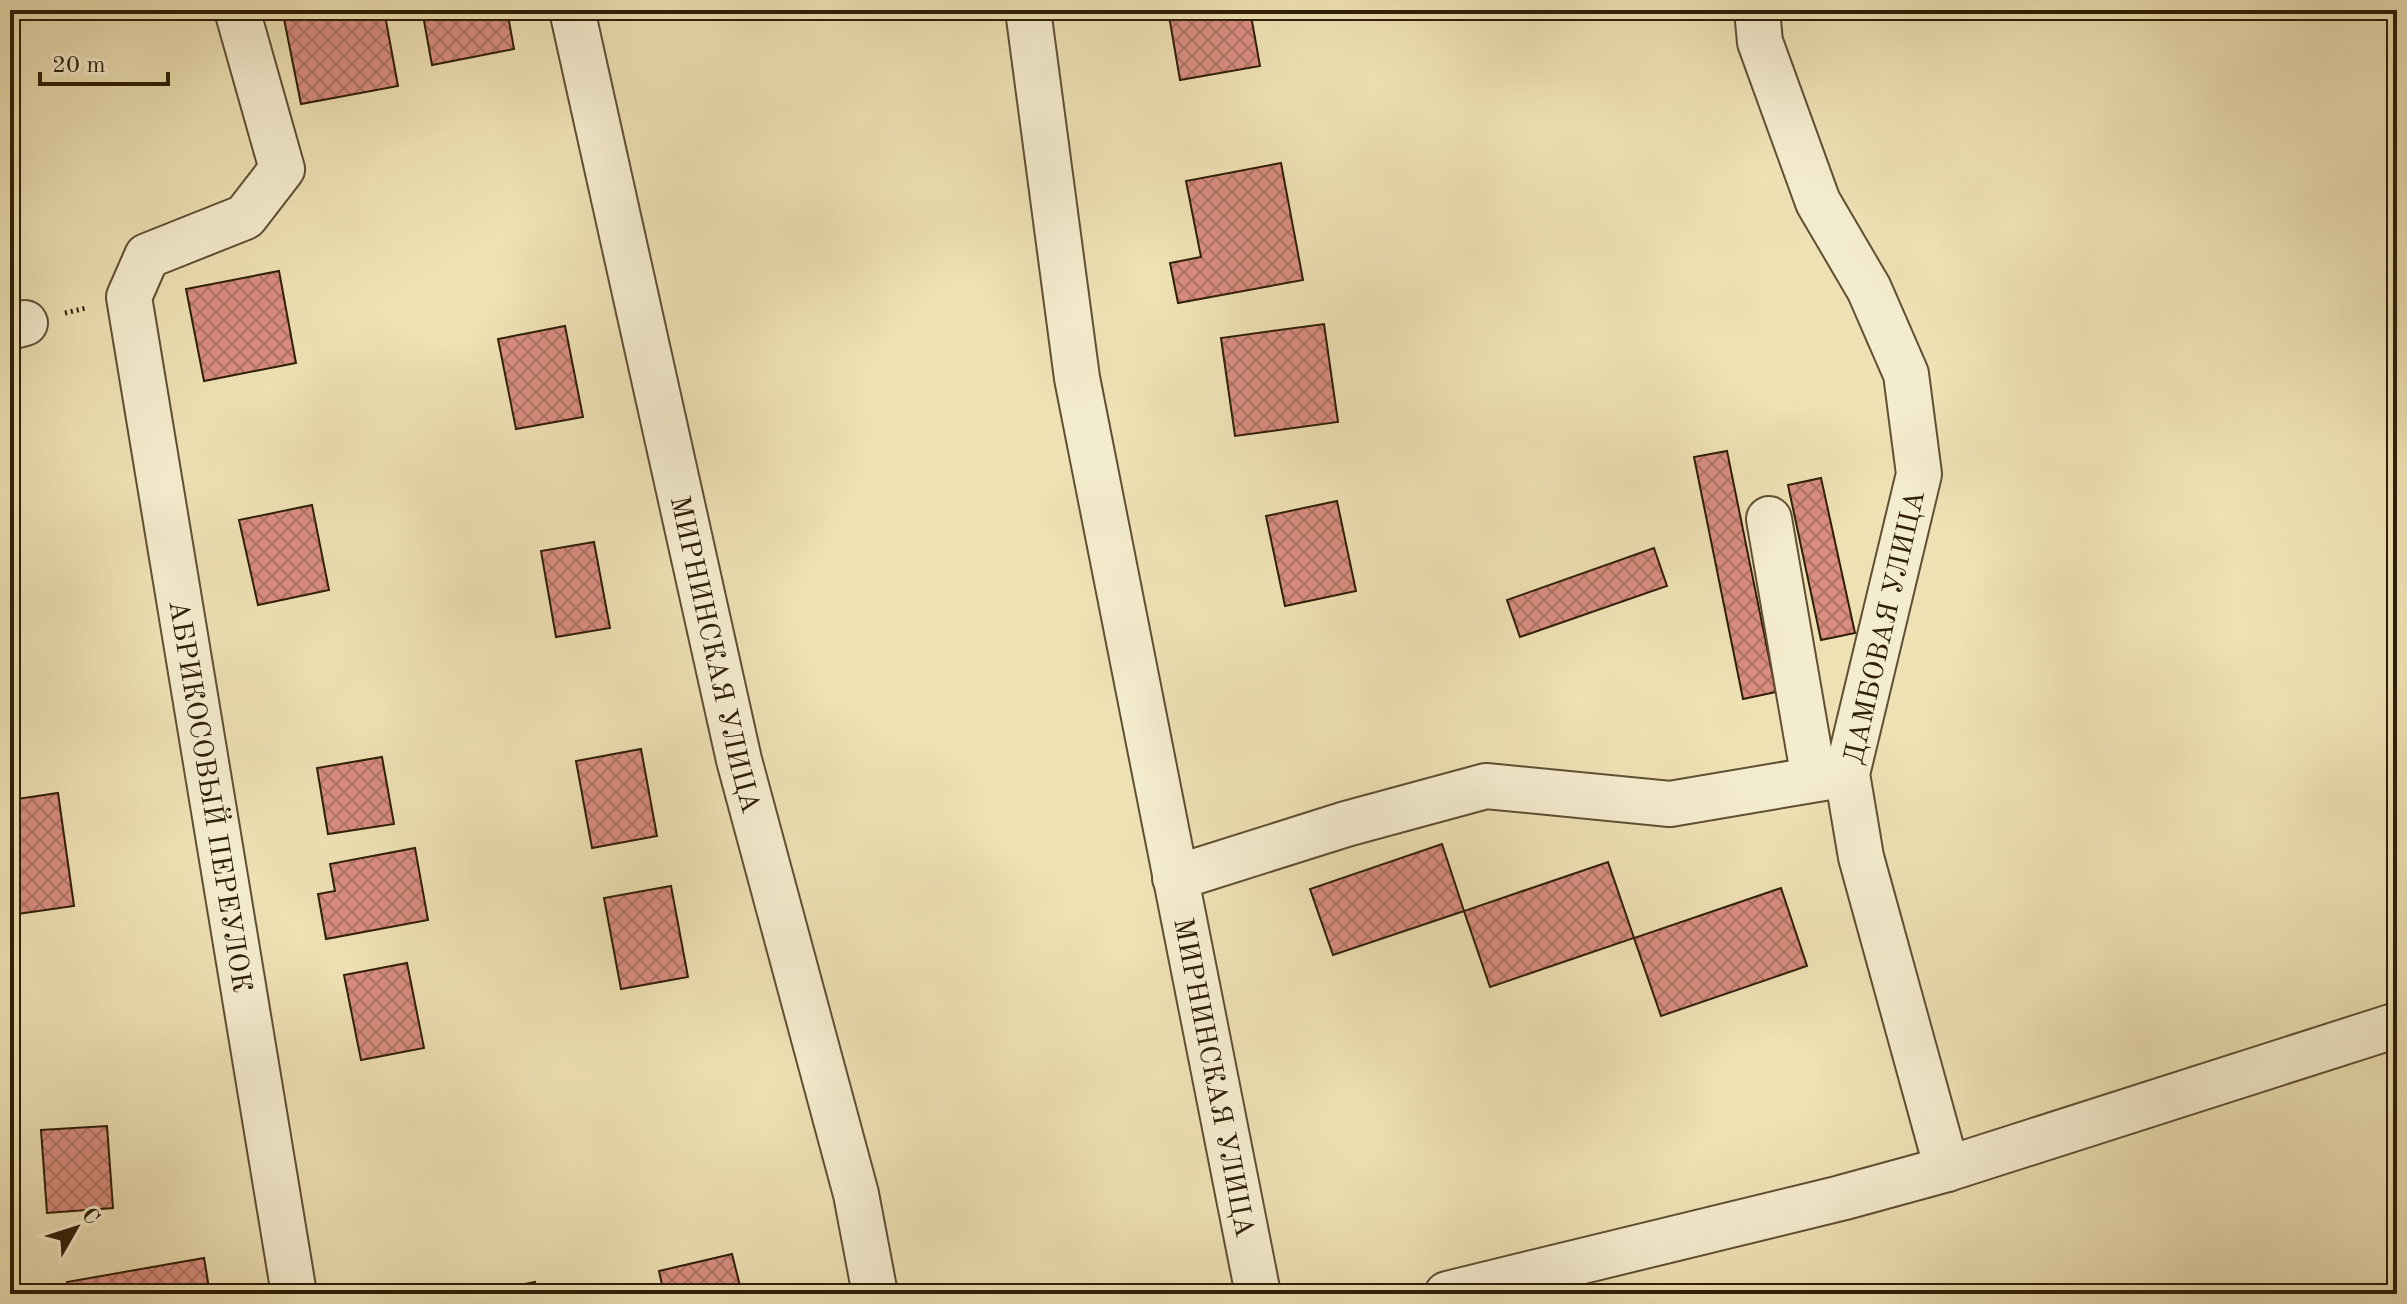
<svg xmlns="http://www.w3.org/2000/svg" width="2407" height="1304" viewBox="0 0 2407 1304" font-family="'Old Standard TT',serif">
	<style>
		.building { fill: url(#building-cross-hatch); stroke: #2f1e08; stroke-width: 2 }
		.lines { fill: none; stroke-linecap: round; stroke-linejoin: round }
		.minor-casing { stroke: #5f4f33; stroke-width: 48 }
		.path { stroke: #2f1e08; stroke-width: 5; stroke-dasharray: 2 4; stroke-linecap: butt }
		.minor { stroke: #f4ecce; stroke-width: 44 }
		.labels { text-anchor: middle; stroke-width: 6; stroke-linejoin: round; paint-order: stroke }
		.street-label { font-size: 28px; fill: #2f1e08; stroke: #f4ecce }
	</style>
	<defs>
		<pattern id="building-cross-hatch" width="8" height="8" patternUnits="userSpaceOnUse" patternTransform="scale(2)"><rect width="8" height="8" fill="#d98e80"/><path d="M0 0l8 8M0 8l8-8" fill="none" stroke="#b07367"/></pattern>
	</defs>
	<rect width="100%" height="100%" fill="#eee1b4"/>
	<filter id="stains"><feTurbulence type="fractalNoise" baseFrequency=".0025" numOctaves="4"/><feColorMatrix values="0 0 0 0 .2 0 0 0 0 .09 0 0 0 0 .02 0 0 0 .5 -.17"/></filter>
	<radialGradient id="worn" r=".72"><stop offset=".6" stop-color="#630" stop-opacity="0"/><stop offset="1" stop-color="#630" stop-opacity=".3"/></radialGradient>
	<!-- building -->
	<path class="building" d="M304 10H384L398 86 301 104 283 14Z
		M422 10H507L514 49 432 65Z
		M1168 10H1250L1260 66 1180 80Z
		M1281 163 1303 280 1178 303 1170 263 1201 257 1186 181Z
		M279 271 296 363 204 381 186 289Z
		M1324 324 1338 422 1235 436 1221 338Z
		M565 326 583 417 516 429 498 339Z
		M1727 451 1776 692 1743 699 1694 457Z
		M1821 478 1855 633 1821 640 1788 485Z
		M1337 501 1356 591 1285 606 1266 516Z
		M312 505 329 590 258 605 239 520Z
		M594 542 610 628 556 637 541 551Z
		M1654 548 1667 586 1520 637 1507 600Z
		M641 749 657 836 592 848 576 761Z
		M382 757 394 824 328 834 317 768Z
		M58 793 74 906 10 915V800Z
		M1442 844 1464 911 1333 955 1310 889Z
		M415 848 428 920 326 939 318 894 335 891 330 864Z
		M1608 862 1634 938 1490 987 1464 911Z
		M671 886 688 977 621 989 604 898Z
		M1781 888 1807 966 1661 1016 1634 938Z
		M407 963 424 1048 361 1060 344 975Z
		M107 1126 113 1208 47 1213 41 1130Z
		M732 1254 742 1294H664L659 1271Z
		M204 1258 210 1294H70L67 1282Z
		M535 1282 538 1294H477Z"/>
	<g class="lines">
		<defs>
			<g id="minor">
				<path id="s1" d="M237 10 282 169 245 217 147 256 129 297 294 1294"/>
				<path id="s2" d="M572 10 739 760 856 1194 875 1294"/>
				<path id="s3" d="M1028 10 1077 378 1258 1294"/>
				<path d="M1757 10 1760 42 1818 202 1869 289 1906 374 1919 474 1847 774 1861 857 1947 1169"/>
				<path d="M10 327 25 323"/>
				<path d="M1769 519 1814 779"/>
				<path d="M1175 878 1346 824 1486 786 1670 804 1847 774"/>
				<path d="M1447 1294 1841 1198 1947 1169 2397 1025"/>
			</g>
		</defs>
		<!-- minor casing -->
		<use href="#minor" class="minor-casing"/>
		<!-- path -->
		<path class="path" d="M65 313 86 308"/>
		<!-- minor -->
		<use href="#minor" class="minor"/>
	</g>
	<g class="labels">
		<!-- street labels -->
		<g class="street-label">
			<text transform="translate(1883 627) rotate(-77)" y="10">ДАМБОВАЯ УЛИЦА</text>
			<text dy="10" stroke="none"><textPath href="#s2" startOffset="660">МИРНИНСКАЯ УЛИЦА</textPath></text>
			<text dy="10" stroke="none"><textPath href="#s1" startOffset="882">АБРИКОСОВЫЙ ПЕРЕУЛОК</textPath></text>
			<text dy="10" stroke="none"><textPath href="#s3" startOffset="1084">МИРНИНСКАЯ УЛИЦА</textPath></text>
		</g>
	</g>
	<!-- margin -->
	<rect width="2407" height="1304" fill="none" stroke="#eee1b4" stroke-width="40"/>
	<rect x="12" y="12" width="2383" height="1280" fill="none" stroke="#2f1e08" stroke-width="4"/>
	<rect x="20" y="20" width="2367" height="1264" fill="none" stroke="#2f1e08" stroke-width="2"/>
	<!-- north arrow -->
	<g transform="translate(76 1228) rotate(51)" stroke="#f4ecce" stroke-width="6" paint-order="stroke">
	<path d="M0-6L14 30L0 20L-14 30Z" fill="#2f1e08"/>
	<text y="-12" font-size="22" font-weight="bold" text-anchor="middle" fill="#2f1e08">С</text>
	</g>
	<!-- scale -->
	<path d="M40 72v12h128v-12" fill="none" stroke="#2f1e08" stroke-width="4"/>
	<text x="52" y="72" font-size="24" fill="#2f1e08" stroke="#f4ecce" stroke-width="6" paint-order="stroke">20 m</text>
	<rect width="100%" height="100%" filter="url(#stains)"/>
	<rect width="100%" height="100%" fill="url(#worn)"/>
</svg>
